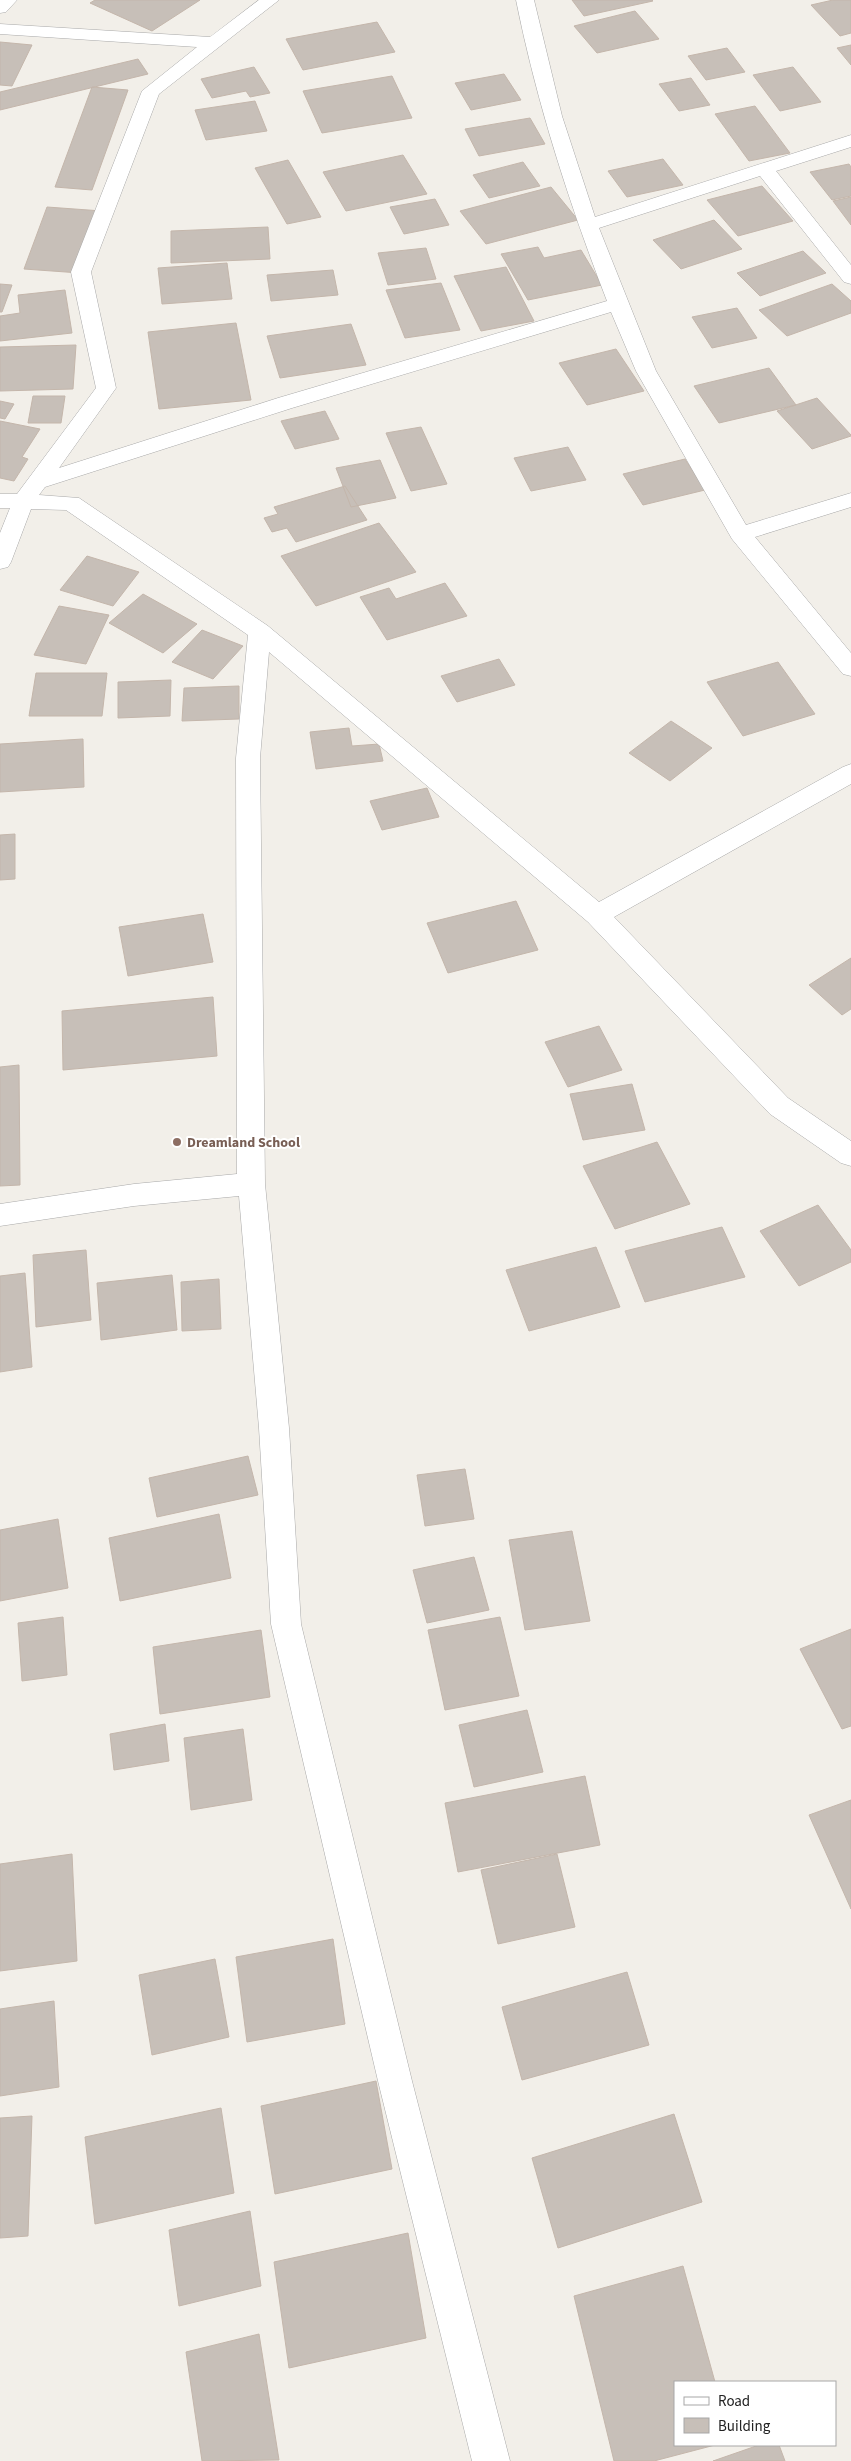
<svg xmlns="http://www.w3.org/2000/svg" width="851" height="2461" viewBox="0 0 851 2461" font-family="'Source Sans 3',sans-serif">
	<style>
		.building { fill: #c7bfb8; stroke: #c4b6ab }
		.lines { fill: none; stroke-linecap: round; stroke-linejoin: round }
		.minor-casing { stroke: #a9a9a9; stroke-width: 1 }
		.minor { fill: #fff; fill-rule: evenodd }
		.education-dot { fill: #8d6e63; stroke: #fff; stroke-width: 2 }
		.labels { text-anchor: middle; stroke-width: 4; stroke-linejoin: round; paint-order: stroke }
		.education-label { font-size: 14px; font-weight: bold; fill: #785e54; stroke: #fff; text-anchor: start }
	</style>
	<rect width="100%" height="100%" fill="#f2efe9"/>
	<!-- building -->
	<path class="building" d="M95 0H200L152 31 90 3Z
		M572 0H652L653 1 584 16Z
		M833 0H851V33L840 36 811 5Z
		M635 11 659 39 597 53 574 26Z
		M377 22 395 52 303 70 286 39Z
		M0 42 32 45 12 86 0 85Z
		M851 45V65L837 48Z
		M727 48 745 72 706 80 688 56Z
		M138 59 148 74 0 110V92Z
		M254 67 270 93 250 97 246 91 212 98 201 79Z
		M793 67 821 102 780 111 753 75Z
		M504 74 521 100 471 110 455 83Z
		M392 76 412 118 322 133 303 91Z
		M691 78 710 105 679 111 659 84Z
		M92 87 128 90 92 190 55 187Z
		M255 101 267 131 206 140 195 110Z
		M755 106 790 153 749 161 715 114Z
		M530 118 545 144 479 156 465 129Z
		M403 155 427 194 346 211 323 172Z
		M663 159 683 185 627 197 608 171Z
		M288 160 321 217 287 224 255 168Z
		M523 162 540 186 489 198 473 175Z
		M849 164 851 167V196L832 200 810 172Z
		M762 186 793 221 738 236 707 200Z
		M551 187 578 220 486 244 460 211Z
		M851 197V225L833 201Z
		M435 199 449 225 404 234 390 207Z
		M47 207 102 211 80 273 24 269Z
		M714 220 742 249 681 269 653 240Z
		M268 227 270 259 171 263V231Z
		M538 247 544 258 581 250 602 285 528 300 501 254Z
		M426 248 436 279 388 285 378 253Z
		M803 251 826 273 760 296 737 273Z
		M227 263 232 299 162 304 158 268Z
		M506 267 534 321 481 331 454 276Z
		M333 270 338 295 271 301 267 275Z
		M441 283 460 330 405 338 386 290Z
		M0 284 12 285 2 312H0Z
		M832 284 851 301V313L787 336 759 310Z
		M65 290 72 333 0 341V316L20 313 18 295Z
		M737 308 757 338 712 348 692 317Z
		M236 323 251 400 159 409 148 332Z
		M351 324 366 365 280 378 267 336Z
		M76 345 73 389 0 391V347Z
		M616 349 644 391 587 405 559 363Z
		M769 368 796 405 719 423 694 386Z
		M33 396H65L61 423H28Z
		M817 398 851 435V436L812 449 777 411Z
		M0 401 14 404 5 419 0 418Z
		M325 411 339 439 295 449 281 421Z
		M0 421 40 429 22 457 28 459 14 481 0 478Z
		M421 427 447 484 411 491 386 433Z
		M568 447 586 480 531 491 514 458Z
		M685 459 705 490 643 505 623 474Z
		M380 460 396 498 351 507 336 468Z
		M345 486 367 520 296 542 287 528 272 532 264 518 278 514 274 507Z
		M379 523 416 572 316 606 281 556Z
		M87 556 139 572 113 606 60 590Z
		M445 583 467 616 387 640 360 597 389 588 396 599Z
		M143 594 197 624 163 653 109 623Z
		M59 606 109 615 86 664 34 655Z
		M202 630 243 646 213 679 172 662Z
		M499 659 515 685 457 702 441 676Z
		M778 662 815 714 743 736 707 682Z
		M36 673H107L102 716H29Z
		M171 680 170 716 118 718V682Z
		M239 686V719L182 721 184 688Z
		M671 721 712 748 670 781 629 753Z
		M349 728 352 746 379 744 383 761 316 769 310 732Z
		M83 739 84 787 0 792V744Z
		M427 788 439 817 382 830 370 801Z
		M15 834V879L0 880V835Z
		M516 901 538 950 448 973 427 923Z
		M203 914 213 962 128 976 119 927Z
		M851 958V1009L842 1015 809 985Z
		M213 997 217 1056 63 1070 62 1011Z
		M599 1026 622 1070 568 1087 545 1042Z
		M19 1065 20 1185 0 1186V1067Z
		M632 1084 645 1130 583 1140 570 1094Z
		M657 1142 690 1204 615 1229 583 1166Z
		M818 1205 851 1250V1262L799 1286 760 1231Z
		M722 1227 745 1277 645 1302 625 1251Z
		M596 1247 620 1307 529 1331 506 1270Z
		M86 1250 91 1320 36 1327 33 1255Z
		M25 1273 32 1367 0 1372V1276Z
		M172 1275 177 1330 101 1340 97 1283Z
		M219 1279 221 1329 182 1331 181 1282Z
		M248 1456 258 1495 157 1517 149 1478Z
		M465 1469 474 1519 425 1526 417 1475Z
		M219 1514 231 1578 120 1601 109 1538Z
		M58 1519 68 1588 0 1601V1530Z
		M572 1531 590 1621 525 1630 509 1540Z
		M474 1557 489 1610 427 1623 413 1570Z
		M63 1617 67 1675 22 1681 18 1623Z
		M500 1617 519 1696 445 1710 428 1630Z
		M851 1629V1726L842 1729 800 1649Z
		M261 1630 270 1697 160 1714 153 1647Z
		M527 1710 543 1772 474 1787 459 1725Z
		M165 1724 169 1761 114 1770 110 1734Z
		M243 1729 252 1800 191 1810 184 1738Z
		M585 1776 600 1845 458 1872 445 1803Z
		M851 1800V1909L809 1815Z
		M72 1854 77 1961 0 1971V1864Z
		M557 1854 575 1927 498 1944 481 1870Z
		M333 1939 345 2024 247 2042 236 1957Z
		M215 1959 229 2037 152 2055 139 1975Z
		M627 1972 649 2045 522 2080 502 2007Z
		M54 2001 59 2087 0 2096V2009Z
		M376 2081 392 2169 275 2194 261 2106Z
		M221 2108 234 2193 95 2224 85 2137Z
		M674 2114 702 2202 558 2248 532 2158Z
		M32 2116 28 2236 0 2238V2118Z
		M250 2211 261 2286 179 2306 169 2230Z
		M408 2233 426 2338 289 2368 274 2262Z
		M683 2266 715 2382H675V2445H715L654 2461H614L574 2296Z
		M259 2334 279 2460 202 2461 186 2352Z
		M759 2445H779L785 2461H713Z"/>
	<g class="lines">
		<defs>
			<path id="minor" d="M0 0H17L6 12 0 13Z
				M259 0H279L159 94 91 272 116 388 59 468 278 398 607 301C569 203 537 104 516 0H534L562 116 595 217 851 135V147L776 171 851 265V284L844 282 760 176 599 228 656 371 746 525 851 493V507L755 537 851 653V676L843 674 732 539 636 371 611 312 292 408 45 487 39 495 79 498 268 626 599 902 843 767 851 764V784L614 917 788 1098 851 1141V1166L841 1163 770 1114 588 922 269 652 260 758 265 1184 289 1428 301 1624 412 2081 510 2461H472L378 2081 271 1624 259 1428 239 1196 134 1206 0 1226V1204L134 1184 237 1174 236 758 248 635 66 510 31 509 11 562 8 567 0 569V533L10 508H0V494H17L96 388 71 272 142 91 197 47 0 34V24L210 37Z"/>
		</defs>
		<!-- minor casing -->
		<use href="#minor" class="minor-casing"/>
		<!-- minor -->
		<use href="#minor" class="minor"/>
	</g>
	<!-- markers -->
	<circle class="education-dot" cx="177" cy="1142" r="5"/>
	<g class="labels">
		<!-- education labels -->
		<g class="education-label">
			<text x="187" y="1147">Dreamland School</text>
		</g>
	</g>
	<!-- legend -->
	<rect x="674" y="2381" width="162" height="65" fill="#ffffff" stroke="#a7a7a7"/>
	<rect x="684" y="2397" width="25" height="8" fill="#ffffff" stroke="#a7a7a7"/>
	<text x="718" y="2406" font-size="15" fill="#222222">Road</text>
	<rect x="684" y="2418" width="25" height="15" fill="#c7bfb8" stroke="#a7a7a7"/>
	<text x="718" y="2431" font-size="15" fill="#222222">Building</text>
</svg>
